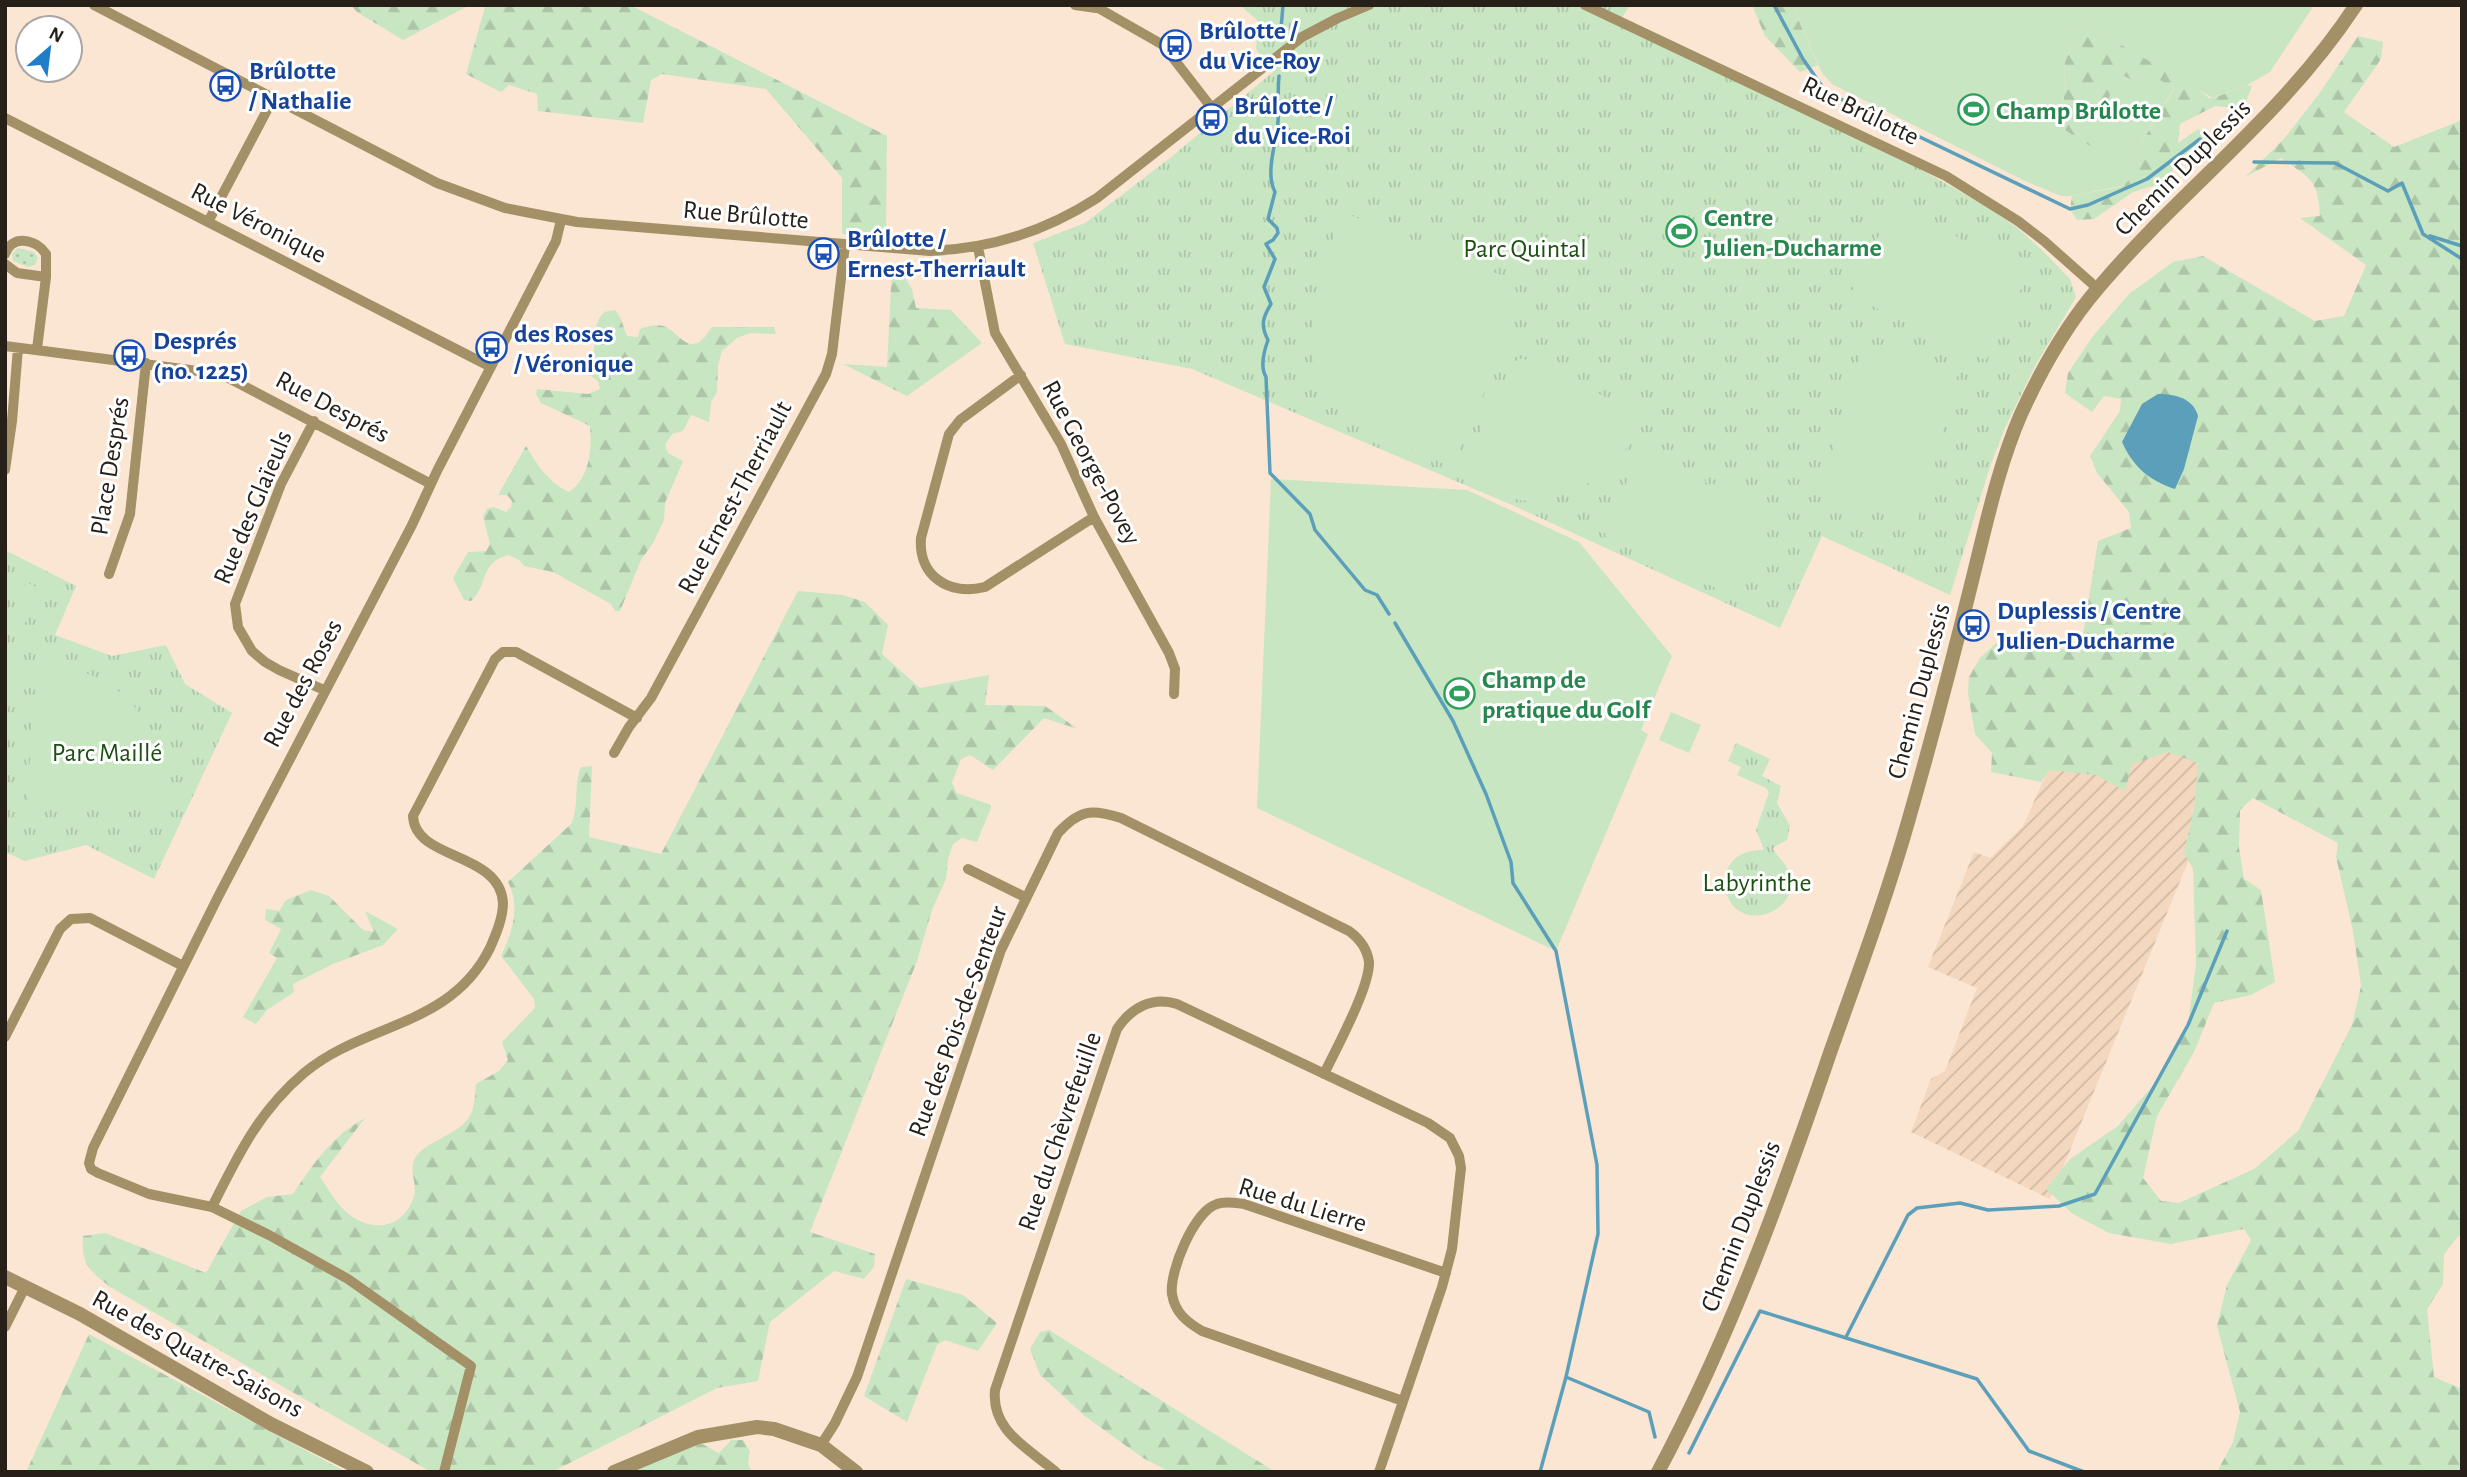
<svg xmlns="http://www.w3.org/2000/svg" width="2467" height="1477" viewBox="0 0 2467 1477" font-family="'Alegreya Sans',sans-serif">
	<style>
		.industrial { fill: url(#industrial-furrows) }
		.grass { fill: url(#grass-dots) }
		.forest { fill: url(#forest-firs); fill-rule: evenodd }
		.park { fill: url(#park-tufts) }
		.garden { fill: #c8e6c2 }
		.water { fill: #5b9fba }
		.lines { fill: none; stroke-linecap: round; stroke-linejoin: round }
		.stream { stroke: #5b9fba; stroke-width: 3.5 }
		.minor { stroke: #a49066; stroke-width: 10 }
		.tertiary { stroke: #a49066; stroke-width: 14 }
		.labels { text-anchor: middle; stroke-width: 6; stroke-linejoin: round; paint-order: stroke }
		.transit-label { font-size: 26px; font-weight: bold; fill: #164399; stroke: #fff; text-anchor: start }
		.street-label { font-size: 26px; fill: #272019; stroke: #fff }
		.leisure-label { font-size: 26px; font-weight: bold; fill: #27864d; stroke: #fff; text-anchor: start }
		.park-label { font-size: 26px; fill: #1c5010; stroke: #fff }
	</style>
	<defs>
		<pattern id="industrial-furrows" width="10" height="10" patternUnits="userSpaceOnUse" patternTransform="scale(1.75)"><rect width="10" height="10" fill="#f3d8bf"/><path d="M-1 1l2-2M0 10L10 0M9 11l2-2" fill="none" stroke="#d0b9a4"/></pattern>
		<pattern id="grass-dots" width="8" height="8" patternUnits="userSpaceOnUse" patternTransform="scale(1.75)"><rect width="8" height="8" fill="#c8e6c2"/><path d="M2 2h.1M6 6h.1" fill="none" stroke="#acc5a6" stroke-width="1.8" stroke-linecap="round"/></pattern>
		<pattern id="forest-firs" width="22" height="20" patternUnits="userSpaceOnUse" patternTransform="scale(1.75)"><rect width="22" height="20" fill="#c8e6c2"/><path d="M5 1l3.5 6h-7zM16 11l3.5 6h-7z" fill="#acc5a6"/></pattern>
		<pattern id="park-tufts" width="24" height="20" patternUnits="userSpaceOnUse" patternTransform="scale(1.75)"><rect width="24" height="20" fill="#c8e6c2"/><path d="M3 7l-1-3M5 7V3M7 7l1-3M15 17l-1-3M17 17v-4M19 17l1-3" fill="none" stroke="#acc5a6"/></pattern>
	</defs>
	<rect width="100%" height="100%" fill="#fbe6d3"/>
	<!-- industrial -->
	<path class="industrial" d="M2078 703 2233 752 2050 1199 1911 1132 1931 1079 1945 1071 1977 988 1928 967 1974 852 1990 858 2023 826Z"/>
	<!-- grass -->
	<path class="grass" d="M18 248 34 252 38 258 35 265 28 267 13 261 12 254Z"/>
	<!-- forest -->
	<path class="forest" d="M351 5H470L403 40 357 12Z
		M482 5H630L887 136 886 238 842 234V178L766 89 662 74 651 80 643 123 538 111 537 94 509 85 501 92 466 74 485 7Z
		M1752 5H1792L1818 65 1800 72 1765 36Z
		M2080 21 2194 86 2209 98H2214L2247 85 2252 86 2246 102 2241 109 2215 106 2180 124 2178 143 2198 129 2206 136 2178 161 2166 182 2133 192 2094 219 2077 220 2070 209 2072 196 2125 186 2065 130 2063 122 2065 62ZM2120 74 2133 81 2174 89 2130 161Z
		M2358 36 2383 42 2381 59 2344 112 2394 147 2462 120V1232L2444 1254 2443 1284 2427 1309 2434 1377 2462 1389V1472H2217L2233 1442 2240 1412 2217 1326 2227 1285 2251 1240 2244 1229 2171 1244 2109 1233 2073 1214 2046 1189 2070 1159 2118 1126 2163 1074 2188 1025 2196 964 2193 869 2184 853 2194 809 2198 763 2168 752 2132 764 2125 791 2096 775 2049 770 2041 782 1991 772 1992 753 1975 734 1968 693 1969 677 1980 658 2005 635 2080 653 2098 541 2131 528 2129 512 2097 473 2090 456 2120 411 2121 399 2104 396 2092 412 2065 393 2068 373 2093 336 2129 294 2173 262 2203 256 2315 321 2344 316 2366 265 2300 218 2320 216C2318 178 2310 179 2281 158L2245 177 2283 140 2319 94ZM2253 798 2338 843 2336 857 2353 931 2361 986 2352 1025 2298 1131 2254 1169 2179 1203 2161 1201 2143 1178 2157 1116 2194 1052 2214 1003 2251 995 2275 982 2261 890 2244 879 2239 848 2240 810Z
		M892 267 899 268 912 289 916 308 951 310 982 343 907 396 843 364 887 367Z
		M615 310 620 317 627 336 638 337 640 329C649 326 659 323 668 328 677 333 685 348 697 343 703 341 708 332 712 327H774L776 334 750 333 737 338 722 351 718 365 717 392 711 402 709 422 691 415 683 431 672 434 665 445 668 453 683 461 665 503 664 520 653 543 641 560 620 611H615L611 604 553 572 524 566 519 560 508 555C479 563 489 584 471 601L464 600 453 578 468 552 486 551 490 544 483 516 487 509 494 507 506 512 511 507 512 501 507 495H498L526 446C538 466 548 482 569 492 590 478 592 449 590 426L541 403 536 394 537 389 588 394 600 389 598 381 588 374 587 366C602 351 587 330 604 312Z
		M798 591 843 595 865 602 888 625 882 654 920 688 989 675 985 705 1045 706 1078 729 1044 718 993 770 970 755 961 759 952 783 957 793 991 805V808L977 842 962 838 953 844 948 859 946 879 932 910 917 961 810 1232 875 1254 874 1267 864 1279 834 1271 770 1322 758 1381 717 1388 552 1472H431L110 1287C89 1270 81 1264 83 1236L105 1233 206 1273 241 1211 267 1197 293 1194C314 1163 332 1136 365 1118L320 1177C328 1188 338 1207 350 1215 375 1233 404 1228 414 1196 418 1181 406 1168 418 1154 432 1138 465 1133 472 1111 475 1103 475 1093 476 1084L499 1071 508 1060 502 1042 535 1008 534 999 501 956C512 933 521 906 508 882L571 824C580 806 573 785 581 767L592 766 589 837 661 854Z
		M311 890 329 896 363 930 374 932 365 911 398 929 383 945 333 964 293 984 294 992 267 1010 256 1024 243 1017 277 958 269 953 281 929 265 920 266 909 279 911 286 900Z
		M906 1279 963 1295 997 1323 978 1351 945 1340 937 1345 907 1422 864 1396Z
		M1049 1330 1272 1470 1273 1472H1170L1143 1458 1086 1417 1040 1375 1030 1349 1040 1332Z
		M89 1334 346 1472H26Z
		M693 1439 719 1453 731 1440H743L750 1451 748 1463 751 1472H623Z"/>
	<!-- park -->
	<path class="park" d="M1240 5H1630L1617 25 1913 165 1982 204 2015 226 2042 250 2070 279 2076 297 2035 366 2005 428 1991 464 1950 595 1822 536 1780 628 1512 505 1192 369 1065 344 1033 243 1085 223 1170 158 1273 72 1256 49 1258 21Z
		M5 550 76 586 55 635 112 656 166 645 185 684 232 713 154 879 86 845 25 861 5 852Z
		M1736 743 1770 759 1762 776 1781 786 1777 803 1790 826 1787 840 1774 847 1773 849C1778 857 1785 863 1789 871 1804 911 1741 935 1727 895 1723 886 1724 877 1728 868 1735 854 1749 850 1764 850L1756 830 1769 792 1766 788 1737 775 1741 767 1728 761Z"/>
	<!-- garden -->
	<path class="garden" d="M1792 5H2314L2270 72 2247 85 2213 98 2080 21 2065 62 2063 122 2065 130 2129 171 2130 178 2125 185 2072 196H2061L2025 181 1832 84 1822 73Z
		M2146 72 2174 88 2130 161 2098 134 2099 131 2116 75 2120 74 2133 81Z
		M1892 208 1896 210 1897 208 1960 238 1959 240 1962 242 1964 240 2026 270 2028 274 1987 359H1983L1918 325 1916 328 1854 297 1855 295 1851 293Z
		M1347 214 1513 280 1521 308 1452 467C1397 443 1314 413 1311 342 1311 331 1313 320 1314 310 1317 274 1328 244 1347 214Z
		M1863 343 1959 370 1917 522 1820 495Z
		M1522 358 1642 414C1631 457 1594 489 1551 497 1541 499 1529 502 1519 500 1504 497 1476 477 1464 466L1516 361Z
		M1644 452 1706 481 1705 484 1709 486 1711 483 1772 513V515L1775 517 1738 595 1734 594 1733 596 1671 567V564H1667L1605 536 1606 534 1603 532 1640 454 1643 455Z
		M1271 479 1467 490 1579 542 1672 656 1641 730 1648 734 1556 951 1257 808Z
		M26 582 42 590 25 623 10 616Z
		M5 659 17 663 21 667 5 718Z
		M37 664C119 665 174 729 163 810L27 800Z
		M1671 712 1701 725 1689 753 1659 740Z"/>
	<!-- water -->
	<path class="water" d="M2158 394C2175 394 2193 398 2198 416L2184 469 2175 489C2150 481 2133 467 2122 442L2142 404Z"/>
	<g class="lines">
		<!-- stream -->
		<path class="stream" d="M1774 5 1803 59 1826 92 2070 209 2088 205 2147 179 2200 139 2203 142
			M1281 29 1283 5
			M1279 76C1277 94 1280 113 1277 131 1274 149 1266 175 1275 192L1268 219 1277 228 1278 233 1273 240 1266 244 1275 259 1264 287 1271 304C1263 317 1260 325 1268 340 1264 351 1260 367 1266 377L1270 473 1310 514 1315 530 1365 590 1377 595 1389 614
			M2254 162 2335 163 2388 191 2402 183 2423 234 2462 259
			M2430 236 2462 246
			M1395 623 1453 721 1486 794 1511 862 1513 883 1556 951 1597 1165 1598 1234 1566 1377 1540 1472
			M1846 1337 1908 1215 1917 1208 1960 1203 1988 1210 2059 1206 2095 1194 2188 1025 2227 931
			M1566 1377 1649 1412 1655 1437
			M1689 1453 1760 1311 1977 1379 2029 1451 2084 1472"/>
		<!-- minor -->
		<path class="minor" d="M94 5 437 183 505 208 577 222 930 251C991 249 1046 231 1097 198L1302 37 1338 18 1369 5
			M1075 5 1096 8
			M1093 5 1163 45 1211 107
			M1585 5 1946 176 2018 221 2044 241 2097 288
			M5 118 491 367
			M208 222 274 97
			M978 247 995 333 1061 444 1094 517 1169 653 1175 669 1174 694
			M5 254C12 234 36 239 46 254V277L17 273 5 264
			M5 346 221 374 431 484
			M37 349 46 277
			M1021 375 960 420 949 434 921 538C918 576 949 596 985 587L1094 517
			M314 421 281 484 235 604 238 627 252 651 265 662 279 670 324 690
			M5 470 12 421 18 348
			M109 574 130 514 146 363
			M614 753 629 727 651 698 826 374 832 354 845 245
			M968 869 1025 897
			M5 1037 60 929 71 919 90 918 183 966
			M212 1207C238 1155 259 1111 304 1073 365 1022 450 1028 490 948 496 934 503 918 503 903 500 851 415 861 413 816L495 659 503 652H516L637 718
			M5 1327 25 1287
			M1403 1401 1202 1331C1187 1322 1175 1313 1172 1294 1169 1272 1194 1211 1217 1204 1225 1201 1236 1203 1244 1204L1446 1273
			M821 1445 835 1423 857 1377 1001 950 1058 833C1080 809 1092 809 1121 818L1349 931C1360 939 1367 948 1369 962 1370 987 1336 1049 1324 1074
			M444 1472 471 1366 348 1279 269 1235 212 1207 149 1194 98 1173 91 1169 89 1163 93 1148 219 895 412 525 437 471 556 241 561 220
			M1056 1472C1028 1448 991 1431 995 1390L1117 1029C1131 1008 1152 996 1177 1004L1428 1123 1450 1138 1459 1156 1461 1168 1452 1249 1442 1287 1379 1472"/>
		<!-- tertiary -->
		<path class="tertiary" d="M5 1277 80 1314 271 1424 367 1472
			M614 1472 698 1437 757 1427 774 1429 821 1445 856 1472
			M1658 1472C1730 1337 1782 1194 1831 1050 1858 974 1886 899 1908 822 1931 742 1952 662 1972 581 1986 525 1998 467 2021 414 2041 370 2067 324 2099 287 2183 188 2283 116 2356 5"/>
	</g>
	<!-- icons -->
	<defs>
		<symbol id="bus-ring" viewBox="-11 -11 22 22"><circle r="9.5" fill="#fff" stroke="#1a4fb4" stroke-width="1.5"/><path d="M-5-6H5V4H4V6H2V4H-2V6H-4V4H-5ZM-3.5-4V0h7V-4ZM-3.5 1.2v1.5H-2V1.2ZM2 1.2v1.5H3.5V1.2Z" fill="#1a4fb4"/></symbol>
		<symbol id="stadium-ring" viewBox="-11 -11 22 22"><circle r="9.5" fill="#fff" stroke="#2e9e5b" stroke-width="1.5"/><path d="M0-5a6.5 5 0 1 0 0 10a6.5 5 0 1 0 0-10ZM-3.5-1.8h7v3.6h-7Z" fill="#2e9e5b"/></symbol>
	</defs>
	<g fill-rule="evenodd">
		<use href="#bus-ring" x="1158" y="28" width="35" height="35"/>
		<use href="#bus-ring" x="208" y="68" width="35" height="35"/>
		<use href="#stadium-ring" x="1956" y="92" width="35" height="35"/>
		<use href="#bus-ring" x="1194" y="102" width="35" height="35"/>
		<use href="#stadium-ring" x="1664" y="214" width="35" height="35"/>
		<use href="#bus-ring" x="806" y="236" width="35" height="35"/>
		<use href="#bus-ring" x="474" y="330" width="35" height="35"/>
		<use href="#bus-ring" x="112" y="338" width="35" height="35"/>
		<use href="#bus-ring" x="1956" y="608" width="35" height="35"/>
		<use href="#stadium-ring" x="1442" y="676" width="35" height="35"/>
	</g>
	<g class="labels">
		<!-- transit labels -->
		<g class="transit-label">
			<text x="1199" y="39">Brûlotte /<tspan x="1199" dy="30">du Vice-Roy</tspan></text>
			<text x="249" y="79">Brûlotte<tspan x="249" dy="30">/ Nathalie</tspan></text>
			<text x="1234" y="114">Brûlotte /<tspan x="1234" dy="30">du Vice-Roi</tspan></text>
			<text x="847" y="247">Brûlotte /<tspan x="847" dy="30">Ernest-Therriault</tspan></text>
			<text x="514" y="342">des Roses<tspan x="514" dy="30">/ Véronique</tspan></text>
			<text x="153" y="349">Després<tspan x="153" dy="30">(no. 1225)</tspan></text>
			<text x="1997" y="619">Duplessis / Centre<tspan x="1997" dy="30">Julien-Ducharme</tspan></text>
		</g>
		<!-- street labels -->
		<g class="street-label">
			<text transform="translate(1861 110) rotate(26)" y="9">Rue Brûlotte</text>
			<text transform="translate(2182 167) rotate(-45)" y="9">Chemin Duplessis</text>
			<text transform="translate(746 214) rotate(5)" y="9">Rue Brûlotte</text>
			<text transform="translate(259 222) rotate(27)" y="9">Rue Véronique</text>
			<text transform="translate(333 406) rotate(28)" y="9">Rue Després</text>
			<text transform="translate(1092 462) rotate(62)" y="9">Rue George-Povey</text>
			<text transform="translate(109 466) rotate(-81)" y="9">Place Després</text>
			<text transform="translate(734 497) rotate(-62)" y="9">Rue Ernest-Therriault</text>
			<text transform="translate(252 507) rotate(-67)" y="9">Rue des Glaïeuls</text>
			<text transform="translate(302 683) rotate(-62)" y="9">Rue des Roses</text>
			<text transform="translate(1918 691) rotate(-75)" y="9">Chemin Duplessis</text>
			<text transform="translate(957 1021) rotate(-70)" y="9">Rue des Pois-de-Senteur</text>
			<text transform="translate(1059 1131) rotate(-71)" y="9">Rue du Chèvrefeuille</text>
			<text transform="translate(1303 1204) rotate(17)" y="9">Rue du Lierre</text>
			<text transform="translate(1740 1226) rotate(-69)" y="9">Chemin Duplessis</text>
			<text transform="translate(198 1353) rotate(29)" y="9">Rue des Quatre-Saisons</text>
		</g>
		<!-- leisure labels -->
		<g class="leisure-label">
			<text x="1996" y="119">Champ Brûlotte</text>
			<text x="1704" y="226">Centre<tspan x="1704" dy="30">Julien-Ducharme</tspan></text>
			<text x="1482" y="688">Champ de<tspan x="1482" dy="30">pratique du Golf</tspan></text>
		</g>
		<!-- park labels -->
		<g class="park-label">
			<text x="1525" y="257">Parc Quintal</text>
			<text x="107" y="761">Parc Maillé</text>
			<text x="1757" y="891">Labyrinthe</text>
		</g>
	</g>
	<!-- border -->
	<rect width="2467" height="1477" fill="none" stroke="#272019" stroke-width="14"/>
	<!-- north arrow -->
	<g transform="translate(49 49) rotate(28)"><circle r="33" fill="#ffffff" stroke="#a9a6a3" stroke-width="2"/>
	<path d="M0-5L12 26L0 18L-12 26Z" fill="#1f7dca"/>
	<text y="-10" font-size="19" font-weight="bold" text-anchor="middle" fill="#272019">N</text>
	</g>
</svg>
